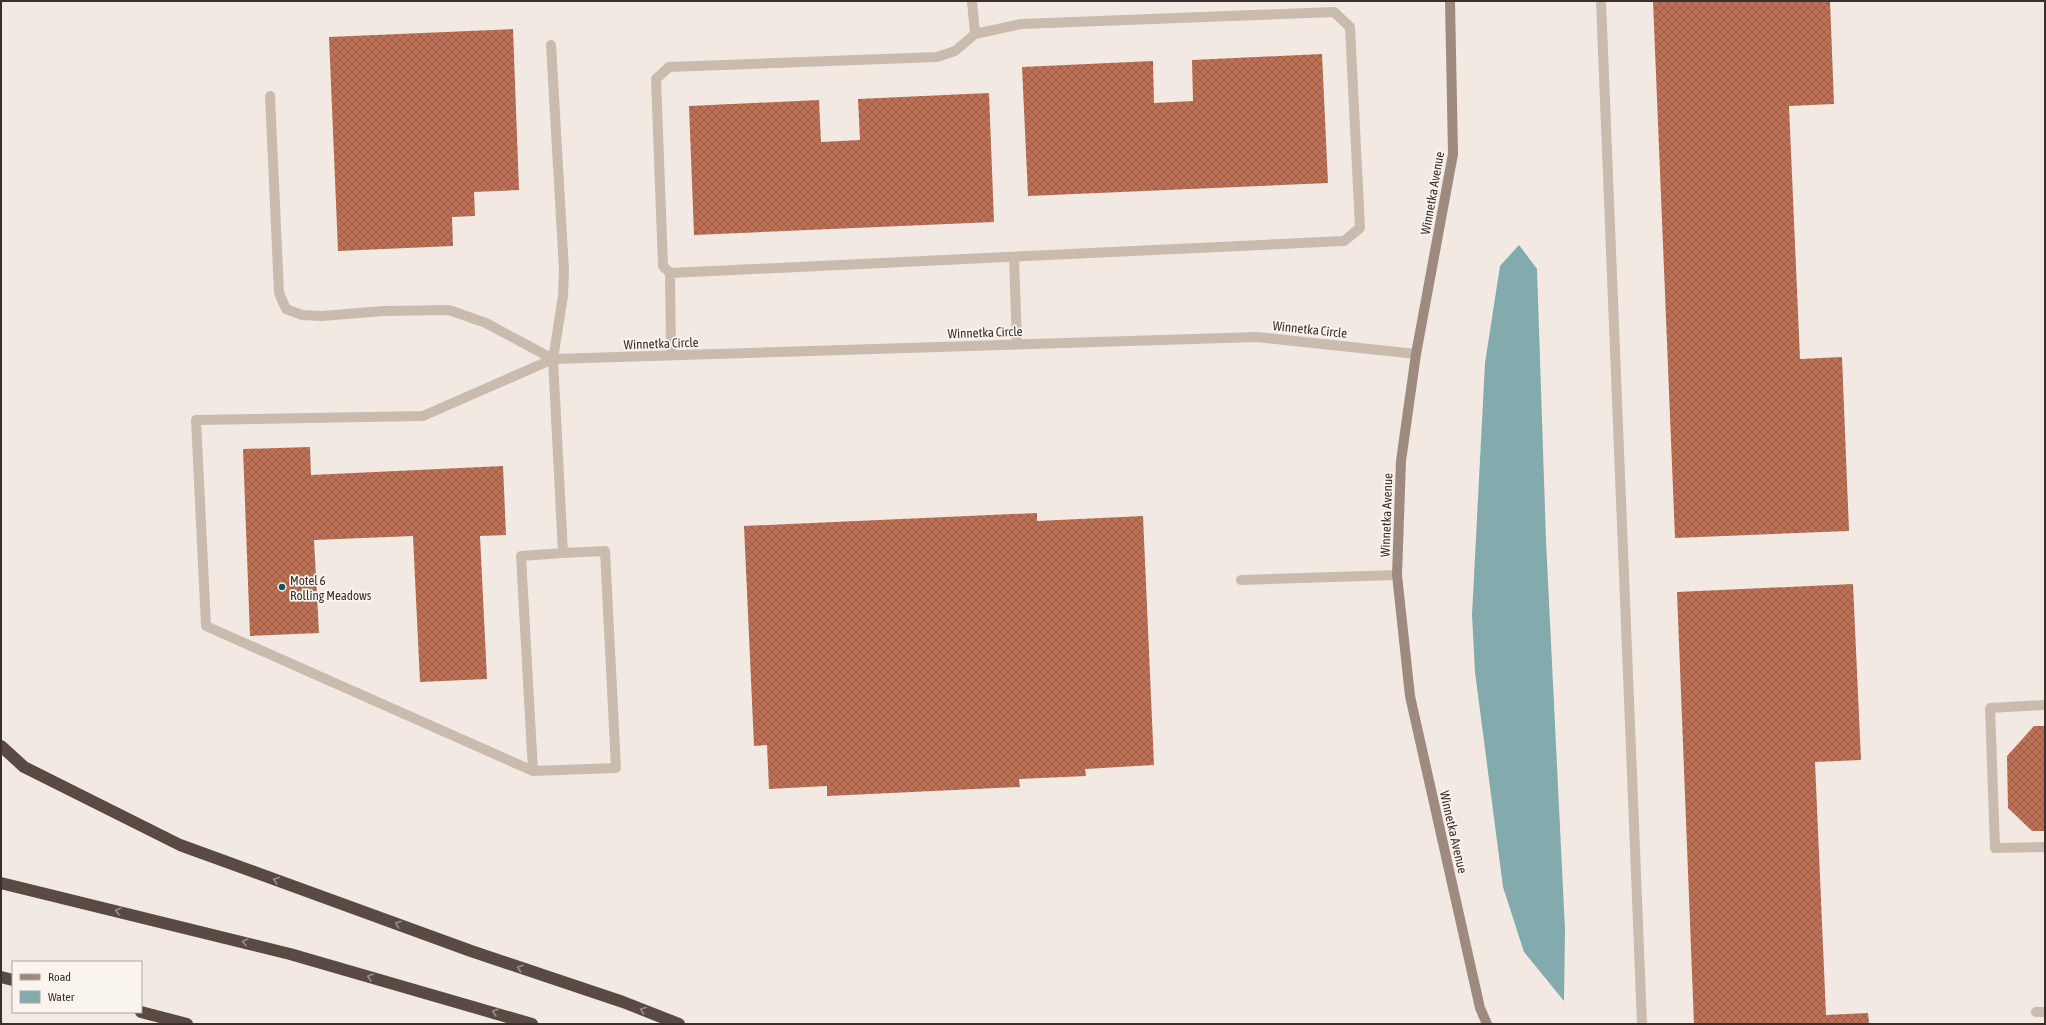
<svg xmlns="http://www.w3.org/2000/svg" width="2046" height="1025" viewBox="0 0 2046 1025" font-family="'Asap Condensed',sans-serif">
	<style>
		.water { fill: #83aaad }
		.building { fill: url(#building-cross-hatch) }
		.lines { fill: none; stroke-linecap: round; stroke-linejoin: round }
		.lane { stroke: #c9bbae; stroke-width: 10 }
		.street { stroke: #c9bbae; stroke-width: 10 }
		.secondary { stroke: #9d8b7f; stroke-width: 10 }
		.highway { stroke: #594b44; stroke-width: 12 }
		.oneway { stroke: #998f88 }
		.poi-dot { fill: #245357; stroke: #f9f4ee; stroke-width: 1.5 }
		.labels { text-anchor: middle; stroke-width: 3.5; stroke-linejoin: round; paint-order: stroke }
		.street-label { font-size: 13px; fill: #39302c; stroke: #f9f4ee }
		.poi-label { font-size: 13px; fill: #39302c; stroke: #f9f4ee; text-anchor: start }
	</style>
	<defs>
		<pattern id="building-cross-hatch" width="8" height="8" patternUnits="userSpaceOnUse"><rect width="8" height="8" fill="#bc7055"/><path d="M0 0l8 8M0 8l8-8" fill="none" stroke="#9a5c47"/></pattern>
	</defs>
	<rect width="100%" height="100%" fill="#f2eae2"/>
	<!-- water -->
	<path class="water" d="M1519 245 1537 269 1546 540 1565 930 1564 1001 1524 952 1503 887 1475 672 1472 615 1485 363 1500 266Z"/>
	<!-- building -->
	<path class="building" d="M1653 1H1830L1834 104 1789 106 1800 359 1842 357 1849 531 1675 538Z
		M513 29 519 190 474 192 475 216 452 217 453 246 338 251 329 37Z
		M1322 54 1328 183 1028 196 1022 67 1153 61 1154 103 1193 101 1192 60Z
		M989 93 994 222 694 235 689 106 819 100 821 142 860 140 858 99Z
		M310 447 311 475 503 466 506 535 480 536 487 679 420 682 413 536 314 540 319 633 250 636 243 449Z
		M1037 513V521L1143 516 1154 765 1085 769 1086 776 1019 779 1020 787 827 796V786L769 789 767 745 754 746 744 526Z
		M1853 584 1861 760 1815 762 1826 1015 1868 1013 1869 1024H1694L1677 592Z
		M2034 726H2045V831H2032L2008 808 2007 756Z"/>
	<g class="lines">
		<!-- lane -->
		<path class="lane" d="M972 1 975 34
			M1601 1 1642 1024
			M1334 12 1350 27 1360 228 1344 241 670 273 663 266 656 79 669 67 937 57 955 51 975 34 1021 24Z
			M551 45 564 270 563 296 553 359 563 553 605 551 616 768 533 771 206 626 196 420 423 416 553 359
			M270 96 279 293 286 309 302 315 322 316 384 311 449 310 486 323 553 359
			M1014 258 1017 344
			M670 273 671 355
			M1241 580 1397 575
			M2045 705 1990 708 1995 848 2045 847
			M533 771 521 556 563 553
			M2036 1012H2045"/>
		<!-- street -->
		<path class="street" d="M553 359 1257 337 1416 354"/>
		<!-- secondary -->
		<path class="secondary" d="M1450 1 1453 154 1416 354 1401 461 1397 575 1410 696 1480 1008 1487 1024"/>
		<!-- highway -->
		<path class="highway" d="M1 746 24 767 180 845 471 951 623 1002 679 1024
			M1 883 290 954 532 1024
			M1 977 13 980
			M141 1012 187 1024"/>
	</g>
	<!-- one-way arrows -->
	<defs><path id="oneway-chevron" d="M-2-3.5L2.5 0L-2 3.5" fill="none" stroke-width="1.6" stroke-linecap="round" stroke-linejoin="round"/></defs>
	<g class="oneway">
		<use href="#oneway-chevron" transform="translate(276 880) rotate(-160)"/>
		<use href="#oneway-chevron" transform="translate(118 911) rotate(-167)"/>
		<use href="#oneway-chevron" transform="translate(398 924) rotate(-159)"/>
		<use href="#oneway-chevron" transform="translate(245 942) rotate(-166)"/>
		<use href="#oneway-chevron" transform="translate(520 968) rotate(-161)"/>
		<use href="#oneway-chevron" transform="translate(370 977) rotate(-164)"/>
		<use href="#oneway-chevron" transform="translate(643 1010) rotate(-159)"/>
		<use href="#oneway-chevron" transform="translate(495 1012) rotate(-163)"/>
	</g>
	<!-- markers -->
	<circle class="poi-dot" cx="282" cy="587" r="4"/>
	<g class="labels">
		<!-- street labels -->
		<g class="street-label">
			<text transform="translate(1432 193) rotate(-80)" y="5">Winnetka Avenue</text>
			<text transform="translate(1310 329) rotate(6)" y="5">Winnetka Circle</text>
			<text transform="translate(985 332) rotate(-2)" y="5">Winnetka Circle</text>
			<text transform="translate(661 343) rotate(-2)" y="5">Winnetka Circle</text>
			<text transform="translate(1386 515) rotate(-88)" y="5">Winnetka Avenue</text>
			<text transform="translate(1454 832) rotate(77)" y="5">Winnetka Avenue</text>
		</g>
		<!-- poi labels -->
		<g class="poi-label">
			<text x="290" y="585">Motel 6<tspan x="290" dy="15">Rolling Meadows</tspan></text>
		</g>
	</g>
	<!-- border -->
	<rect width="2046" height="1025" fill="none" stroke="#39302c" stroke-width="4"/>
	<!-- legend -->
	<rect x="12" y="961" width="130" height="52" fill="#f9f4ee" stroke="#aca6a0"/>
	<rect x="20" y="974" width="20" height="6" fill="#9d8b7f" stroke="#aca6a0"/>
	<text x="48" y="981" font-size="12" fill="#39302c">Road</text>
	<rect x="20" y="991" width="20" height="12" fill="#83aaad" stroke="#aca6a0"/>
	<text x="48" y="1001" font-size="12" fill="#39302c">Water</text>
</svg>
